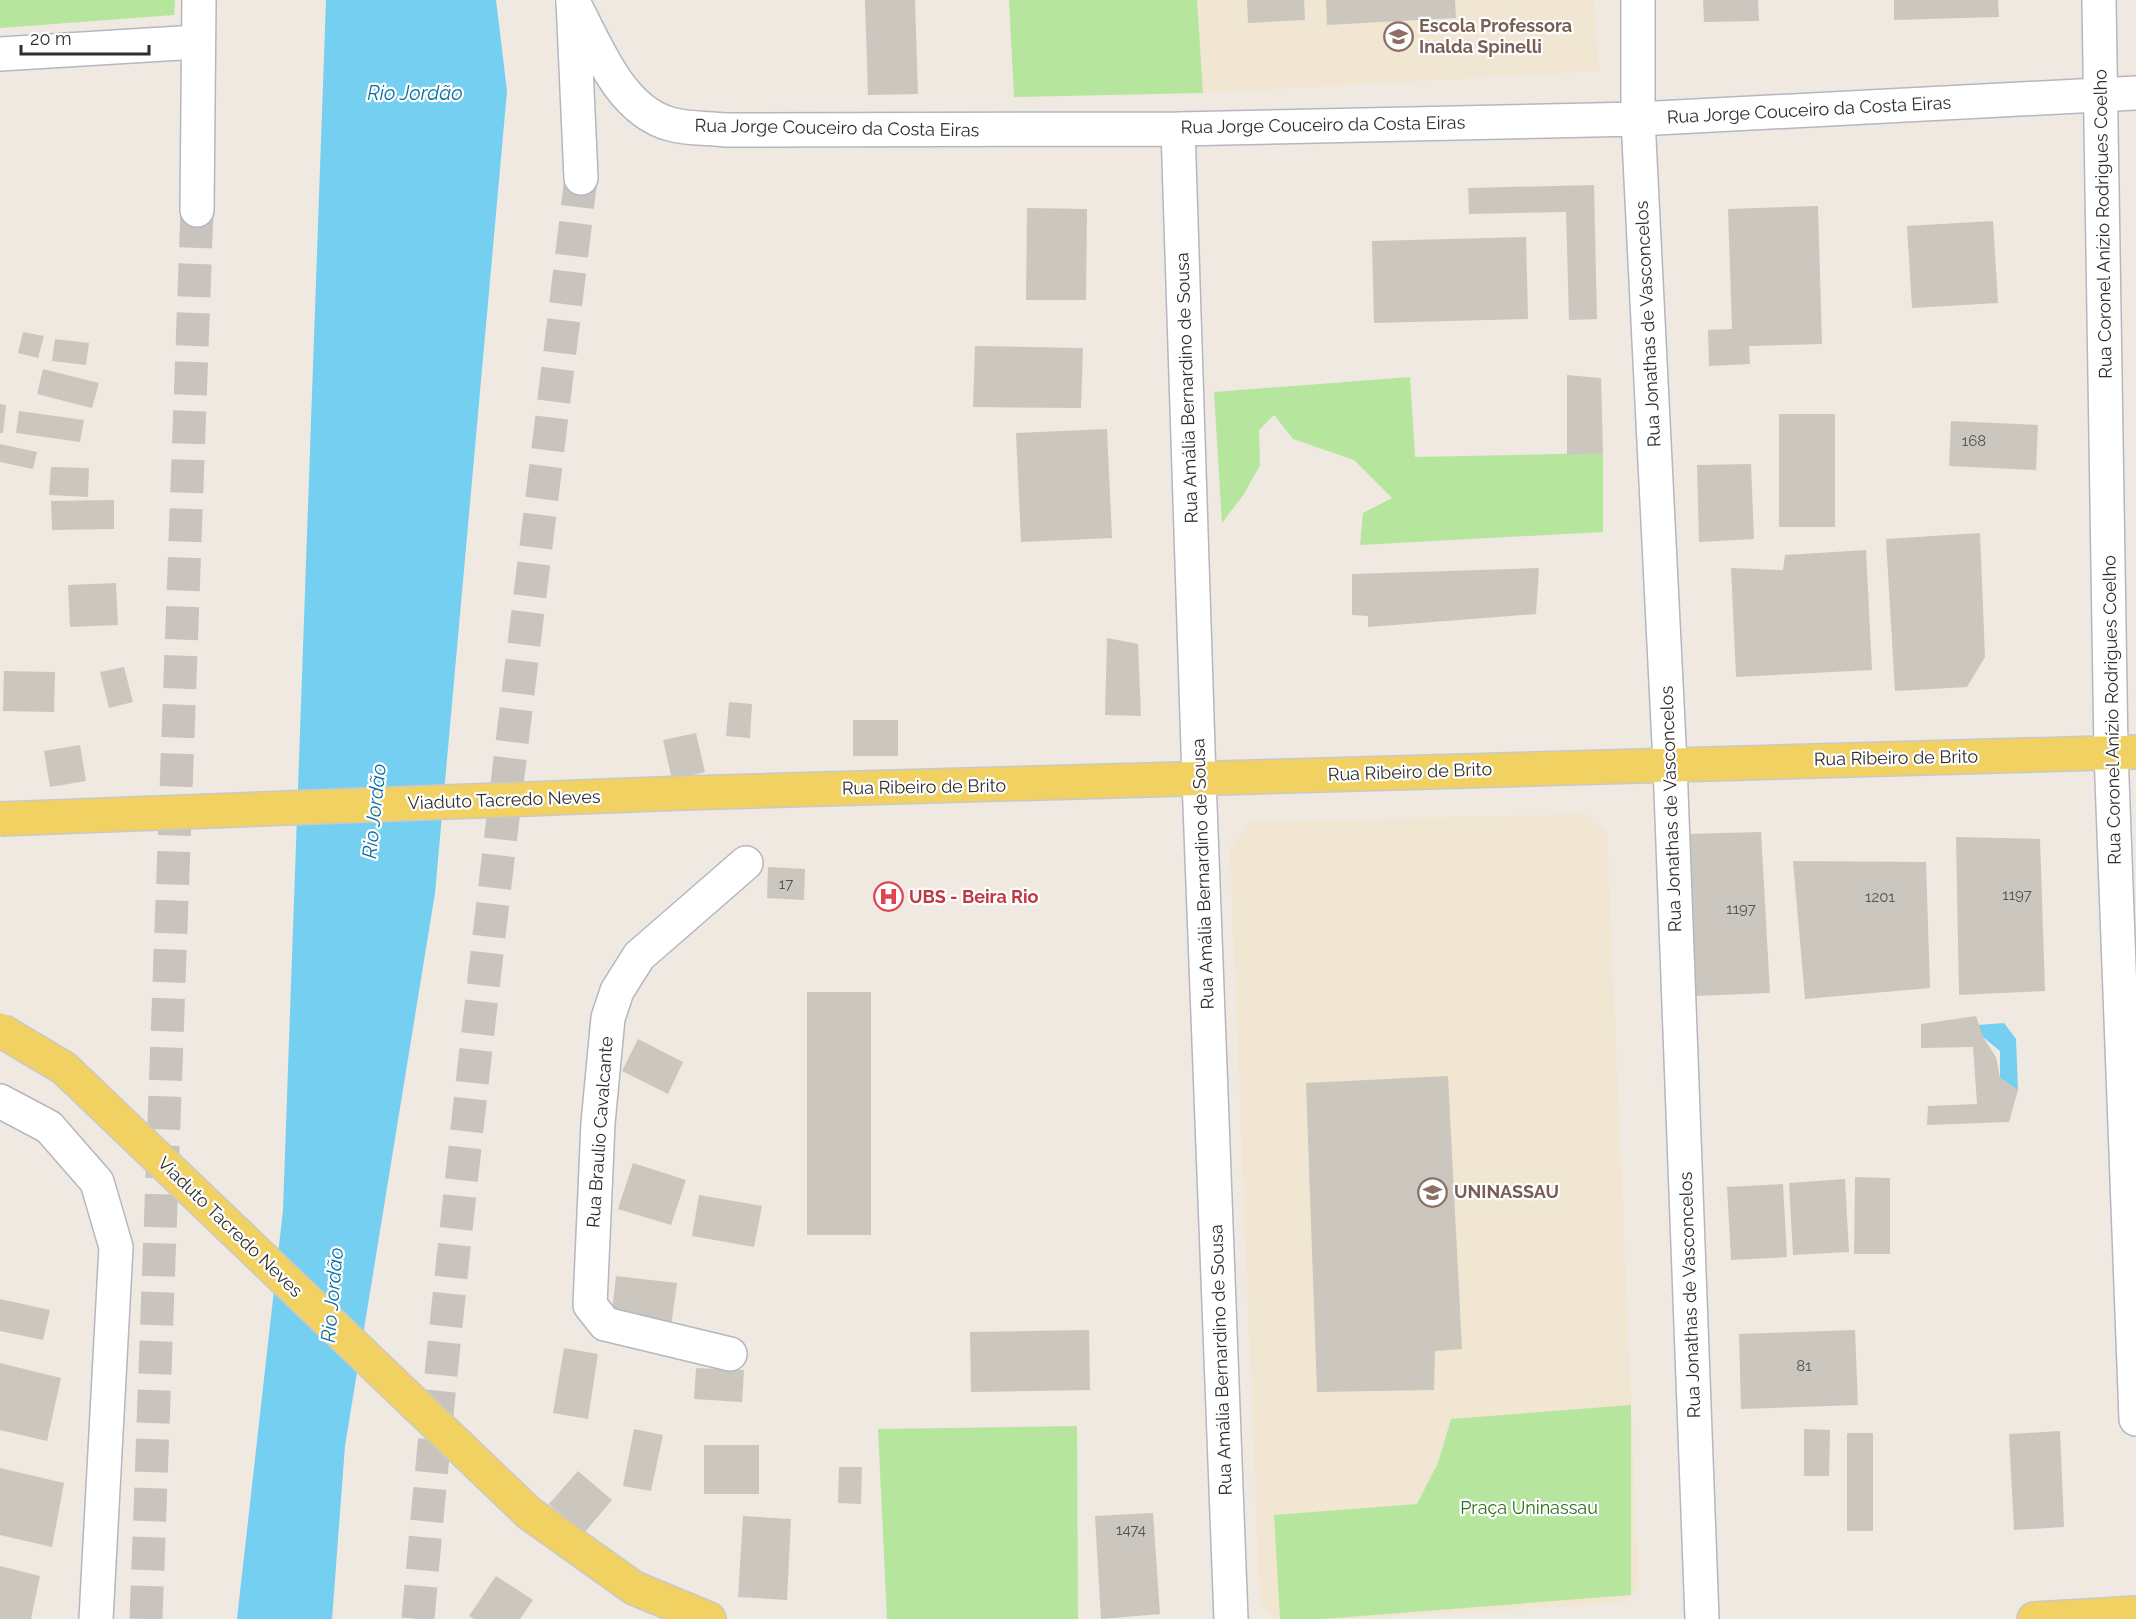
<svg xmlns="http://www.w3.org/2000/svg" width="2136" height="1619" viewBox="0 0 2136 1619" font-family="Raleway,sans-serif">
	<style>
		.education { fill: #f0e6d1 }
		.green { fill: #b6e59e }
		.water { fill: #75cff0 }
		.building { fill: #cbc7bf }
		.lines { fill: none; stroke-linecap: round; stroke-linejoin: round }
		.secondary-tunnel { stroke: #c8c4bd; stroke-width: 33; stroke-dasharray: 33 16; stroke-linecap: butt }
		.minor-casing { stroke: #b4b7c1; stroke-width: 36 }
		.tertiary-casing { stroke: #b4b7c1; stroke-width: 36 }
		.secondary-casing { stroke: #b4b7c1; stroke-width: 36 }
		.primary-casing { stroke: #c9c9c9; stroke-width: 36 }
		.minor { stroke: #fff; stroke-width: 33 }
		.tertiary { stroke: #fff; stroke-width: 33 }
		.secondary { stroke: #fff; stroke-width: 33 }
		.primary { stroke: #f2d163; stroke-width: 33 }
		.primary-bridge-casing { stroke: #c9c9c9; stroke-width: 36; stroke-linecap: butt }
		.primary-bridge { stroke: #f2d163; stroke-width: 33 }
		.labels { text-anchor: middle; stroke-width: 4.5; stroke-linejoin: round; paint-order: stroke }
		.number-label { font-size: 15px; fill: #555452 }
		.education-label { font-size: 18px; font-weight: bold; fill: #785e54; stroke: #fff; text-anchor: start }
		.street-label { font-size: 18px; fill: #2e2e2e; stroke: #fff }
		.health-label { font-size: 18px; font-weight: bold; fill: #be3a42; stroke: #fff; text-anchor: start }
		.park-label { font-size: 18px; fill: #2c6e1b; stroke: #fff }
		.water-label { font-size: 20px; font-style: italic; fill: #0d6fa3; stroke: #fff }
	</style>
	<rect width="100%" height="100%" fill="#efe9e1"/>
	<!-- education -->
	<path class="education" d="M1197 0H1594L1599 71 1203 93Z
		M1585 814 1607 832 1639 1589 1622 1603 1338 1619H1276L1260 1605 1230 849 1250 822Z"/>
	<!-- green -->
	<path class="green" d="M0 0H175L174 15 0 28Z
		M1009 0H1197L1203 93 1014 97Z
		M1410 377 1415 457 1603 453V532L1360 545 1363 513 1392 498 1354 460 1293 439 1274 415 1259 430 1260 465 1244 494 1222 523 1214 392Z
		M1631 1405V1595L1322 1619H1280L1274 1515 1417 1504 1438 1463 1451 1419Z
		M1077 1426 1078 1619H887L878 1429Z"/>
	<!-- water -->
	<path class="water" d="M326 0H496L507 91 435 893 345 1446 332 1619H237L283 1210Z
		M2004 1023 2016 1039 2018 1090 2000 1078V1051L1983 1037 1978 1025Z"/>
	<!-- building -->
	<path class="building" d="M865 0H915L918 94 868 95Z
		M1247 0H1304L1305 20 1248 23Z
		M1326 0H1455L1456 18 1327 25Z
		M1703 0H1758L1759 21 1704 22Z
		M1894 0H1998L1999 17 1894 20Z
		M1594 185 1597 319 1569 320 1566 212 1469 214 1468 188Z
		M1818 206 1822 344 1749 346 1750 364 1709 366 1708 330 1732 329 1728 209Z
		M1027 208 1087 209 1086 300H1026Z
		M1993 221 1998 303 1912 308 1907 226Z
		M1526 237 1528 319 1374 323 1372 241Z
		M23 332 44 336 38 358 18 353Z
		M55 339 89 343 86 365 52 361Z
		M975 346 1083 348 1081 408 973 407Z
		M43 369 99 383 92 408 37 394Z
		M1567 375 1601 378 1603 453 1567 455Z
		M0 404 6 405 3 433H0Z
		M19 411 84 420 80 442 16 433Z
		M1779 414H1835V527H1779Z
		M1951 421 2038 425 2036 470 1949 466Z
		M1107 429 1112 538 1021 542 1016 433Z
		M0 444 37 452 33 469 0 462Z
		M1751 464 1754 539 1699 542 1697 465Z
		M51 467 89 468 88 497 49 495Z
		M114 500V529L52 530 51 501Z
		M1980 533 1985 657 1967 687 1895 691 1886 539Z
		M1866 550 1872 670 1736 677 1731 568 1783 570 1785 555Z
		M1539 568 1536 614 1368 627V616L1352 615V574Z
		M116 583 118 625 70 627 68 585Z
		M1107 638 1138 644 1141 716 1105 715Z
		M124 667 133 702 109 708 100 672Z
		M4 671 55 672 54 712 3 711Z
		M729 702 752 704 750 738 726 736Z
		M853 720H898V756H853Z
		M696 733 705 772 672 780 663 740Z
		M80 745 86 781 50 787 44 751Z
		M1761 832 1770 993 1696 996 1688 834Z
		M1956 837 2040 839 2045 991 1959 995Z
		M1793 861 1926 862 1930 988 1805 999Z
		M768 867 805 869 804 900 767 898Z
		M807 992H871V1235H807Z
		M1976 1016 1983 1037 1996 1057 2000 1078 2018 1090 2009 1122 1927 1125 1928 1106 1977 1104 1973 1047 1921 1048V1024Z
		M638 1039 683 1062 668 1094 622 1071Z
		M1448 1076 1462 1349 1435 1351 1434 1390 1317 1392 1306 1083Z
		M633 1163 686 1180 671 1225 618 1209Z
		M1855 1177 1890 1178V1254H1854Z
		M1845 1179 1849 1252 1793 1255 1789 1183Z
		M1783 1184 1787 1257 1731 1260 1727 1187Z
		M699 1195 762 1206 754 1247 692 1236Z
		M616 1276 677 1283 671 1327 611 1320Z
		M0 1299 50 1310 43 1340 0 1331Z
		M1089 1330 1090 1390 971 1392 970 1332Z
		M1855 1330 1858 1405 1741 1409 1739 1334Z
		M564 1348 598 1354 588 1419 553 1413Z
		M0 1363 61 1378 47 1441 0 1430Z
		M696 1368 744 1370 742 1402 694 1399Z
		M634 1429 663 1435 651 1491 623 1486Z
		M1804 1429 1830 1430 1829 1476H1804Z
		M2060 1431 2064 1527 2014 1530 2009 1434Z
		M1847 1433H1873V1531H1847Z
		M704 1445H759V1494H704Z
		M839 1467H862L861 1504 838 1503Z
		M0 1468 64 1483 52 1547 0 1535Z
		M578 1471 612 1500 584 1533 549 1504Z
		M1153 1513 1160 1614 1101 1619 1095 1516Z
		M743 1516 791 1519 787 1600 738 1597Z
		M0 1566 40 1576 31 1619H0Z
		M496 1576 533 1600 520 1619H474L469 1616Z"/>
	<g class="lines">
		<!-- secondary-tunnel -->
		<path class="secondary-tunnel" d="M146 1619 197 210
			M418 1619C460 1137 523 658 581 178"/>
		<defs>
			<path id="minor" d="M1638 0V119L1670 764 1702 1619
				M573 2C596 44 619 110 670 124 687 129 708 128 725 130L1178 129 1638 119 2136 93
				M0 54 197 42
				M1178 129 1199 779 1231 1619
				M730 1354 605 1324 590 1305 598 1123 608 1018 617 991 639 956 746 863"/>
			<path id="tertiary" d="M2099 0 2111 752 2136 1419
				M0 1101 49 1127 97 1182 116 1247 96 1619"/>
			<path id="secondary" d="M573 0 581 178
				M197 210 199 0"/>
			<path id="primary" d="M684 793 2136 752
				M529 1513 634 1588 709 1619
				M2034 1619 2136 1613"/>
		</defs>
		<!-- minor casing -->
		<use href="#minor" class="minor-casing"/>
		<!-- tertiary casing -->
		<use href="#tertiary" class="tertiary-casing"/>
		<!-- secondary casing -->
		<use href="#secondary" class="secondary-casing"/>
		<!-- primary casing -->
		<use href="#primary" class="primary-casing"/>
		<!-- minor -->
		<use href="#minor" class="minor"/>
		<!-- tertiary -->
		<use href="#tertiary" class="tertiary"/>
		<!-- secondary -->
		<use href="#secondary" class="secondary"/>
		<!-- primary -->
		<use href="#primary" class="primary"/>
		<defs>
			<path id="primary-bridge" d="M0 819 684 793
				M0 1030 64 1068 529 1513"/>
		</defs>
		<!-- primary-bridge casing -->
		<use href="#primary-bridge" class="primary-bridge-casing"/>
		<!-- primary-bridge -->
		<use href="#primary-bridge" class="primary-bridge"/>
	</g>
	<!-- icons -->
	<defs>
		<symbol id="school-ring" viewBox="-11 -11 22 22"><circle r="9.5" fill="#fff" stroke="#8d6e63" stroke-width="1.5"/><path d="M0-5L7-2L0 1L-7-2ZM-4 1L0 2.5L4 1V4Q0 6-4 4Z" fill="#8d6e63"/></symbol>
		<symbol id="hospital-ring" viewBox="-11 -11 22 22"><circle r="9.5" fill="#fff" stroke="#e0444e" stroke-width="1.5"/><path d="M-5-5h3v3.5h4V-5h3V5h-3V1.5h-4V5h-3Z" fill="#e0444e"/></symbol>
		<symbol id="university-ring" viewBox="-11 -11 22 22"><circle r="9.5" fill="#fff" stroke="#8d6e63" stroke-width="1.5"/><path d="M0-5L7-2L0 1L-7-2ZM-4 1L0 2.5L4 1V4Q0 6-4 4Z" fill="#8d6e63"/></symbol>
	</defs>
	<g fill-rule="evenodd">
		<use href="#school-ring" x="1382" y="20" width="33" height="33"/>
		<use href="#hospital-ring" x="872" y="880" width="33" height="33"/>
		<use href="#university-ring" x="1416" y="1176" width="33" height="33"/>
	</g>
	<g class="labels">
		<!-- number labels -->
		<g class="number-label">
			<text x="1974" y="446">168</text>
			<text x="786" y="889">17</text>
			<text x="2017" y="900">1197</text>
			<text x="1880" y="902">1201</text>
			<text x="1741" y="914">1197</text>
			<text x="1804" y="1371">81</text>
			<text x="1131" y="1535">1474</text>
		</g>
		<!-- education labels -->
		<g class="education-label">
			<text x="1419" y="32">Escola Professora<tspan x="1419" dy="21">Inalda Spinelli</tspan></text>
			<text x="1454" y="1198">UNINASSAU</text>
		</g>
		<!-- street labels -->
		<g class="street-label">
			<text transform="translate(1809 110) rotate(-3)" y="6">Rua Jorge Couceiro da Costa Eiras</text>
			<text transform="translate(1323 125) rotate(-1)" y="6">Rua Jorge Couceiro da Costa Eiras</text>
			<text transform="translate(837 128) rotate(1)" y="6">Rua Jorge Couceiro da Costa Eiras</text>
			<text transform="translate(2103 224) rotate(-91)" y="6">Rua Coronel Anízio Rodrigues Coelho</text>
			<text transform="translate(1648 324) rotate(-93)" y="6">Rua Jonathas de Vasconcelos</text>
			<text transform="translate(1187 388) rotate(-92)" y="6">Rua Amália Bernardino de Sousa</text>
			<text transform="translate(2112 710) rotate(-91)" y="6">Rua Coronel Anízio Rodrigues Coelho</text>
			<text transform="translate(1896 758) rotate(-1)" y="6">Rua Ribeiro de Brito</text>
			<text transform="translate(1410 772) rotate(-2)" y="6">Rua Ribeiro de Brito</text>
			<text transform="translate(924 787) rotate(-1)" y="6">Rua Ribeiro de Brito</text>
			<text transform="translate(504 800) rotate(-2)" y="6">Viaduto Tacredo Neves</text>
			<text transform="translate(1671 809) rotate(-92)" y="6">Rua Jonathas de Vasconcelos</text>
			<text transform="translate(1203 874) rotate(-92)" y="6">Rua Amália Bernardino de Sousa</text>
			<text transform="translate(600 1132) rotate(-86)" y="6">Rua Braulio Cavalcante</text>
			<text transform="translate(230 1227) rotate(44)" y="6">Viaduto Tacredo Neves</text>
			<text transform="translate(1690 1295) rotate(-92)" y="6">Rua Jonathas de Vasconcelos</text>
			<text transform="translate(1221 1360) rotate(-92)" y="6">Rua Amália Bernardino de Sousa</text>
		</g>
		<!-- health labels -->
		<g class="health-label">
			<text x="909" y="903">UBS - Beira Rio</text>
		</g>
		<!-- park labels -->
		<g class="park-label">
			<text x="1529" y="1514">Praça Uninassau</text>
		</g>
		<!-- water labels -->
		<g class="water-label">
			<text x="415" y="100">Rio Jordão</text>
			<text transform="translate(374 811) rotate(-84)" y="7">Rio Jordão</text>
			<text transform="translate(332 1295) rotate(-85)" y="7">Rio Jordão</text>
		</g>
	</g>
	<!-- scale -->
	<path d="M21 45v9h128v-9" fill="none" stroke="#2e2e2e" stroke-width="3"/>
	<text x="30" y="45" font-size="18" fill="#2e2e2e" stroke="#ffffff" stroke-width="4.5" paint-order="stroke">20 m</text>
</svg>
